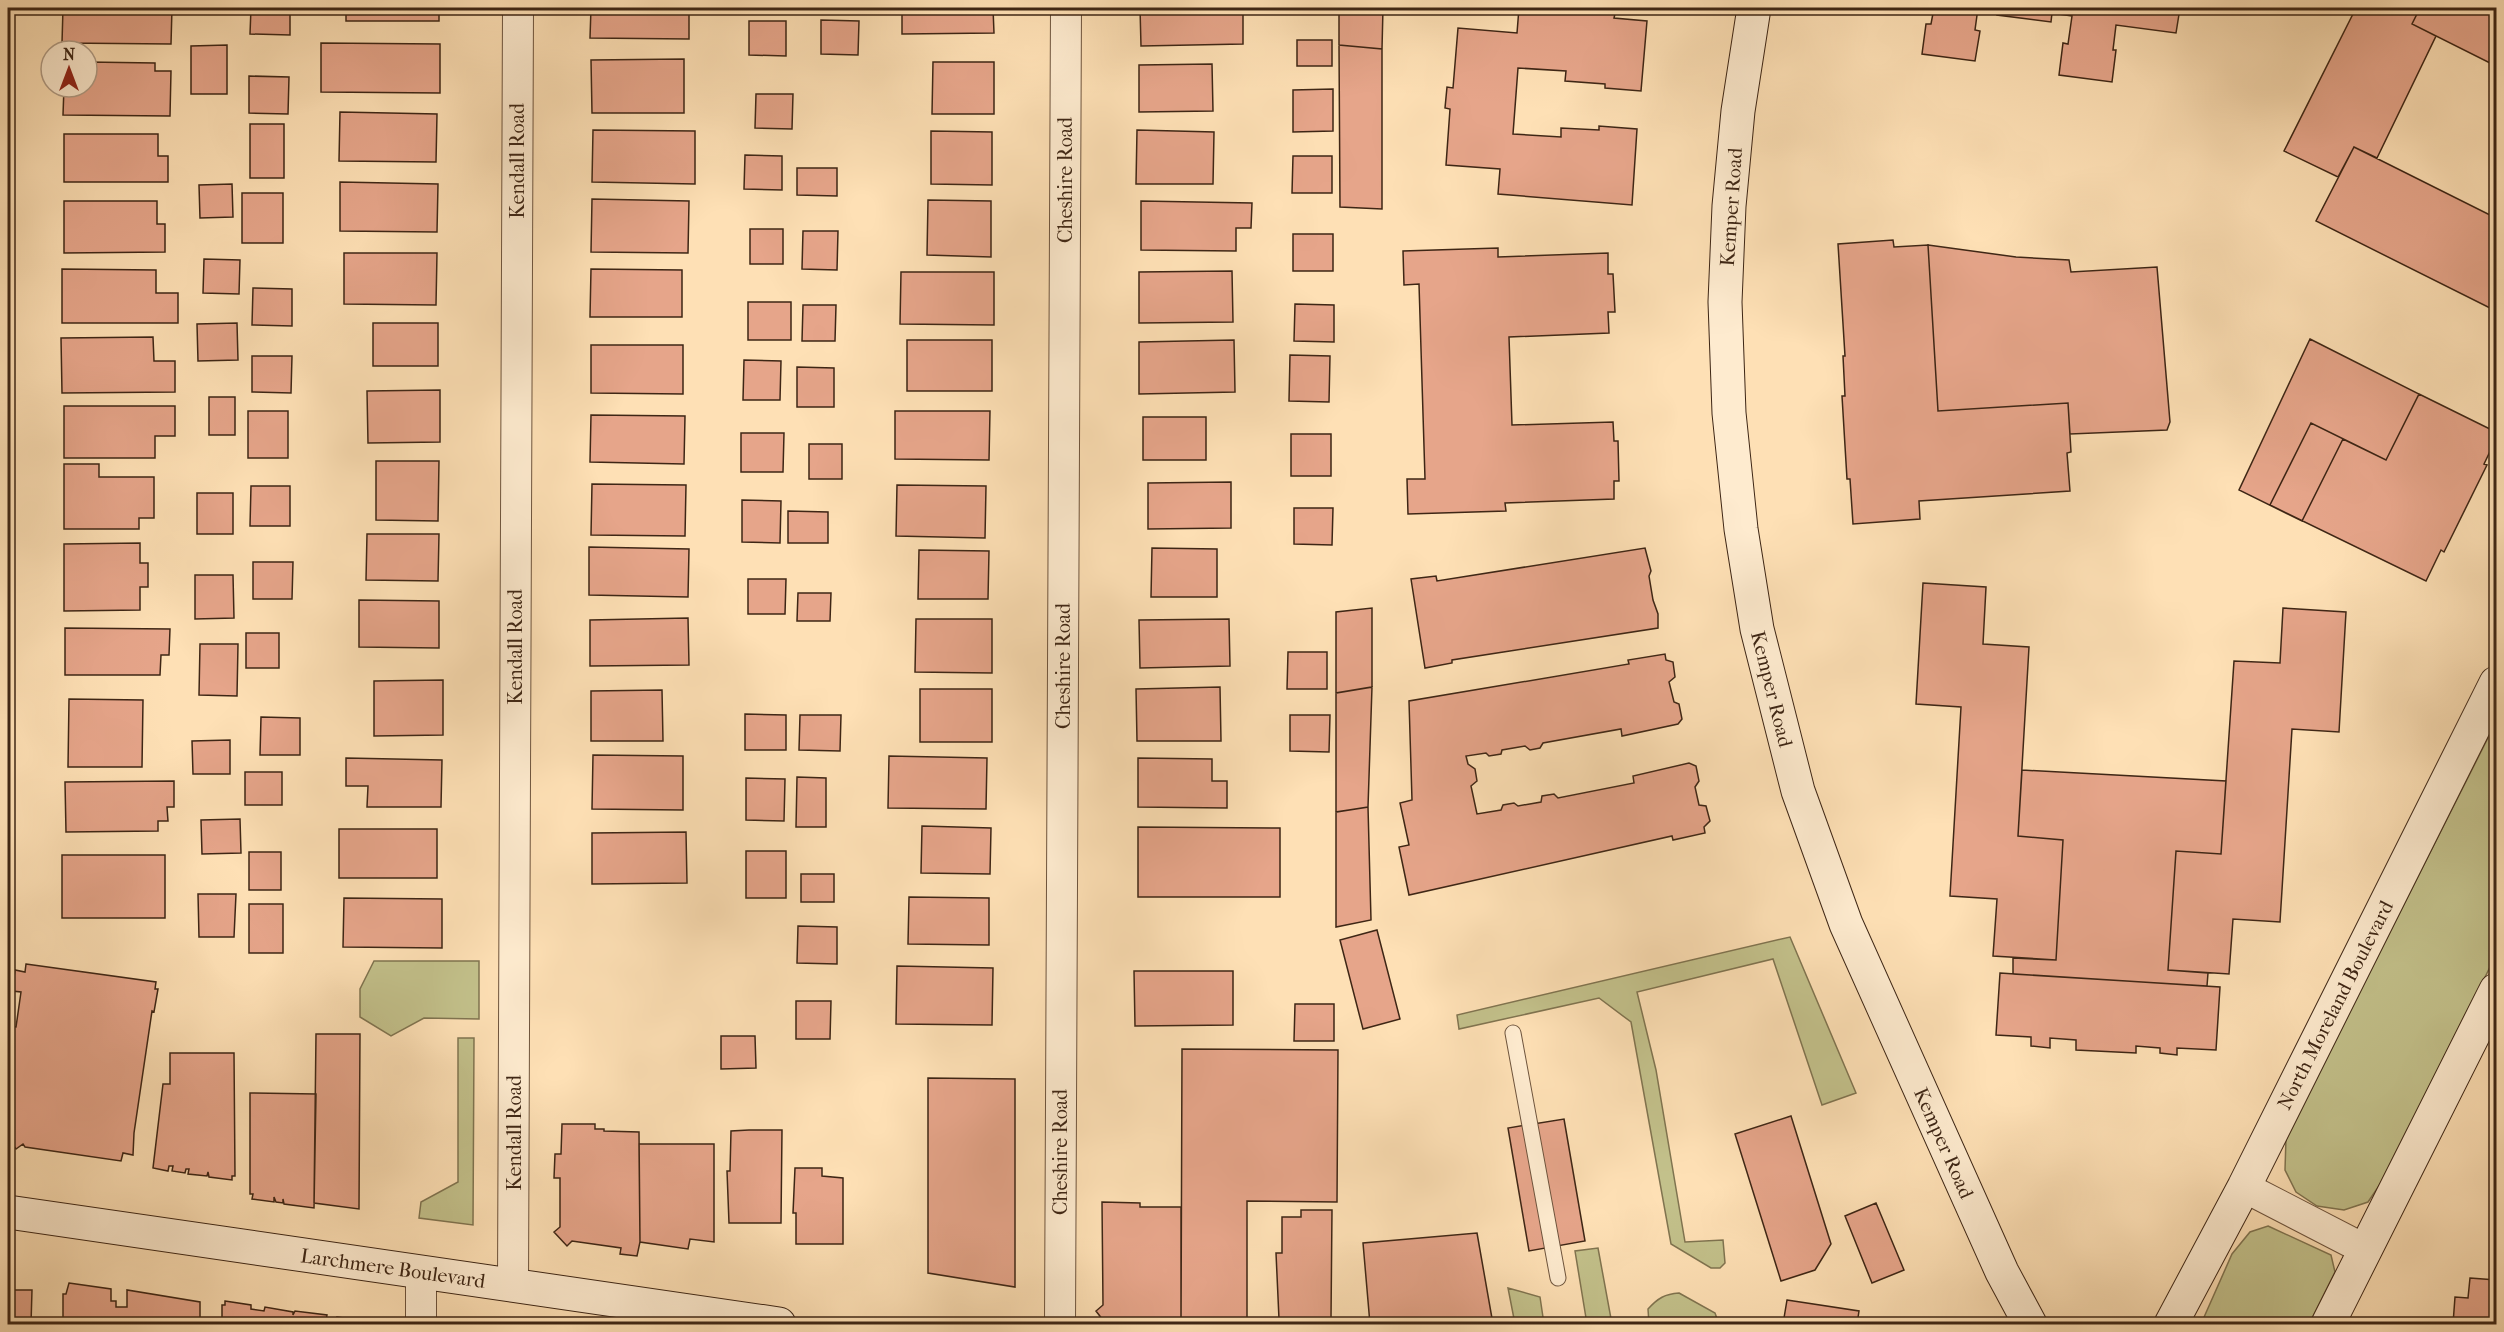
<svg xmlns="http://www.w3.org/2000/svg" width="2504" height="1332" viewBox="0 0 2504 1332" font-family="'IM FELL French Canon',serif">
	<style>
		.green { fill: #c3c18b; stroke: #807450; stroke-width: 1.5 }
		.building { fill: #e6a58a; stroke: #3e2615; stroke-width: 1.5 }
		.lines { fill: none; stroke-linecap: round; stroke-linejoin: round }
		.lane-casing { stroke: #6e543d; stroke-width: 17 }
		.street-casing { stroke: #6e543d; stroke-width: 32 }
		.secondary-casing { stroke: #3e2615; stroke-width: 35 }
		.lane { stroke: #feebcf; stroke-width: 15 }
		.street { stroke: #feebcf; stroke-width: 30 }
		.secondary { stroke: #feebcf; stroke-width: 33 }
		.labels { text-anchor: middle; stroke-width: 4.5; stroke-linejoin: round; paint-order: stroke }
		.street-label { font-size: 20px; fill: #3e2615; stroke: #feebcf }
	</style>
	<rect width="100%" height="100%" fill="#fee0b5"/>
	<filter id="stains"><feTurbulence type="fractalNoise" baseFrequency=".00333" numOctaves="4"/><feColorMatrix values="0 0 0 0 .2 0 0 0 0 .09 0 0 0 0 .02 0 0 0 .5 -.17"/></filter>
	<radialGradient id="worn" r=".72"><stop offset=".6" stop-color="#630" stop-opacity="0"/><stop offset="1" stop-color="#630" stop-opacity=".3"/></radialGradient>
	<!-- green -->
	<path class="green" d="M2496 722V955L2387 1174 2368 1202 2344 1210 2317 1206 2296 1192 2285 1170 2286 1138Z
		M1790 937 1856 1093 1822 1105 1773 959 1637 992 1656 1070 1685 1242 1723 1240 1725 1263 1720 1268H1711L1671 1244 1631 1022 1599 998 1459 1029 1457 1015Z
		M374 961H479V1019L424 1018 391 1036 360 1017V989Z
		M458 1038H474L473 1225 419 1218 421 1202 458 1182Z
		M2268 1226 2331 1255 2335 1272 2309 1324H2201L2232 1254 2250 1232Z
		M1598 1248 1612 1324H1587L1575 1251Z
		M1508 1288 1540 1297 1544 1324H1515Z
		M1679 1293 1715 1313 1719 1324H1649L1648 1309C1658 1298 1665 1294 1679 1293Z"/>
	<!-- building -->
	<path class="building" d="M63 8H172L171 44 62 43Z
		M196 8H231V11H196Z
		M251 8H290V35L250 34Z
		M346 8H439V21H346Z
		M591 8H689V39L590 38Z
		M902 8H993L994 33 902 34Z
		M1140 8H1243V44L1141 46Z
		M1339 8H1383L1382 49 1339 45Z
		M1519 8 1615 14 1614 18 1647 21 1641 91 1605 88V84L1565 81 1566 71 1518 68 1513 134 1561 137V128L1599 130V126L1637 129 1632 205 1498 194 1500 169 1446 165 1450 109 1445 108 1447 87 1453 88 1458 28 1517 33Z
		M1934 8H1978L1975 30 1980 31 1975 61 1922 54 1926 24H1931Z
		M1993 8H2180L2176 33 2116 25 2113 50H2116L2112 82 2059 75 2063 43 2068 44 2072 16 2052 13 2051 22 1997 15 1998 10H1993Z
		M2356 8H2420L2412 24 2436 36 2377 158 2354 147 2338 177 2284 151Z
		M2420 8H2496V66L2412 24Z
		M821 20 859 21 858 55 821 54Z
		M749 21H786V56L749 55Z
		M1297 40H1332V66H1297Z
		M321 43 440 44V93L321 92Z
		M227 45V94H191V46Z
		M1339 45 1382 49V209L1340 207Z
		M684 59V113H592L591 60Z
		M87 62 155 63V71H171L170 116 63 115 64 87H87Z
		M933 62H994V114H932Z
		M1212 64 1213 111 1139 112V65Z
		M249 76 289 77 288 114 249 113Z
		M1333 89V131L1293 132V90Z
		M756 94H793L792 129 755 128Z
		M340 112 437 114 436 162 339 161Z
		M250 124H284V178H250Z
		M593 130 695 131V184L592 182Z
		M1137 130 1214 132 1213 184H1136Z
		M931 131 992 132V185L931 184Z
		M64 134H158V156H168V182H64Z
		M2354 147 2496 218V311L2316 221Z
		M745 155 782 156V190L744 189Z
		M1293 156H1332V193H1292Z
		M797 168H837V196L797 195Z
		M340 182 438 184 437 232 340 231Z
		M232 184 233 217 200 218 199 185Z
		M242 193H283V243H242Z
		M592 199 689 201 688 253 591 252Z
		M928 200 991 201V257L927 255Z
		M64 201H157V224H165V252L64 253Z
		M1141 201 1252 203 1251 228H1236V251L1141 250Z
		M750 229H783V264H750Z
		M803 231H838L837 270 802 269Z
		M1293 234H1333V271H1293Z
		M1893 240 1894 247 1928 245 1938 411 2068 403 2071 452 2067 453 2070 491 1919 501 1920 519 1853 524 1850 479H1847L1842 396H1845L1843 356H1845L1838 244Z
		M1928 245 2016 257 2069 260 2071 272 2157 267 2170 422 2167 430 2070 434 2068 403 1938 411Z
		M1498 248V257L1608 253V274H1613L1615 312H1608L1609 333 1509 337 1512 425 1613 422 1614 441H1618L1619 481H1614V499L1505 503 1506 511 1408 514 1407 479H1425L1419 284 1404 285 1403 251Z
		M344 253H437L436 305 344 304Z
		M204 259 240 260 239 294 203 293Z
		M62 269 156 270V293H178V323H62Z
		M591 269 682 270V317H590Z
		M1232 271 1233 322 1139 323V272Z
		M901 272H994V325L900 324Z
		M253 288 292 289V326L252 325Z
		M748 302H791V340H748Z
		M1295 304 1334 305V342L1294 341Z
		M803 305H836L835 341H802Z
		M237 323 238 360 198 361 197 324Z
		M373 323H438V366H373Z
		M153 337 154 361H175V392L62 393 61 338Z
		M2310 339 2419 394 2386 460 2343 439 2302 521 2239 490Z
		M907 340H992V391H907Z
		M1234 340 1235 392 1139 394V342Z
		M591 345H683V394L591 393Z
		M1290 355 1330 356 1329 402 1289 401Z
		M252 356H292L291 393 252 392Z
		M744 360 781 361 780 400H743Z
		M797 367 834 368V407H797Z
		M440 390V442L368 443 367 391Z
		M2419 394 2496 432V439L2484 464 2487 465 2444 552 2441 550 2426 581 2270 505 2311 423 2386 460Z
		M209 397H235V435H209Z
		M64 406H175V436H155V458H64Z
		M248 411H288V458H248Z
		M895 411H990L989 460 895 459Z
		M591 415 685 416 684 464 590 462Z
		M1143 417H1206V460H1143Z
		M741 433H784L783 472H741Z
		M1291 434H1331V476H1291Z
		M809 444H842V479H809Z
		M376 461H439L438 521 376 520Z
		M64 464H99V477H154V518H139V529H64Z
		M1231 482V528L1148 529V483Z
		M592 484 686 485 685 536 591 535Z
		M897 485 986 486 985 538 896 536Z
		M251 486H290V526H250Z
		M197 493H233V534H197Z
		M742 500 781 501 780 543 742 542Z
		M1294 508H1333L1332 545 1294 544Z
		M788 511 828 512V543H788Z
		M367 534H439L438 581 366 580Z
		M140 543V563H148V587H140V610L64 611V544Z
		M589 547 689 549 688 597 589 595Z
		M1152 548 1217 549V597H1151Z
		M1645 548 1651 571 1649 576 1653 600 1658 614V628L1452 660V663L1425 668 1411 579 1436 576 1437 581Z
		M919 550 989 551 988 599H918Z
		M253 562H293L292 599H253Z
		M195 575H233L234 618 195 619Z
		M748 579H786L785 614H748Z
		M1923 583 1986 587 1983 644 2029 647 2018 836 2063 840 2056 960 1993 956 1997 899 1950 896 1961 707 1916 704Z
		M798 593H831L830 621H797Z
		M359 600 439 601V648L359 647Z
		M1372 608V687L1336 693V612Z
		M2283 608 2346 612 2339 732 2292 729 2280 922 2233 919 2229 974 2168 970 2176 851 2221 854 2234 661 2280 663Z
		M688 618 689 665 590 666V620Z
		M916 619H992V673L915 672Z
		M1229 619 1230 666 1140 668 1139 620Z
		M65 628 170 629 169 655H161L160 675H65Z
		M246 633H279V668H246Z
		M200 644H238L237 696 199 695Z
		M1288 652H1327V689H1287Z
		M1665 654 1666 660 1673 662 1675 677 1669 682 1674 702 1679 704 1682 719 1678 724 1622 736 1621 729 1543 743 1540 748 1530 750 1525 746 1502 750 1501 754 1489 756 1486 753 1466 756 1468 764 1475 769 1477 781 1471 786 1477 814 1501 810 1503 805 1514 803 1518 806 1541 802 1542 796 1554 794 1558 798 1634 783 1633 776 1689 763 1696 766 1699 781 1695 787 1699 805 1706 806 1710 821 1704 827 1705 833 1673 840 1672 836 1409 895 1399 847 1409 845 1400 803 1412 800 1409 701 1629 664 1628 660Z
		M443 680V735L374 736V681Z
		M1220 687 1221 741H1137L1136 689Z
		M1372 687 1368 807 1336 812V693Z
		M920 689H992V742H920Z
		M662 690 663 741H591V691Z
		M69 699 143 700 142 767H68Z
		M745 714 786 715V750H745Z
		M800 715H841L840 751 799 750Z
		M1290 715H1330L1329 752 1290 751Z
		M261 717 300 718V755H260Z
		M230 740V774H193L192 741Z
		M593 755 683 756V810L592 809Z
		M889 756 987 758 986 809 888 808Z
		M346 758 442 760 441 807H367L368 786H346Z
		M1138 758 1212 759V781H1227V808L1138 807Z
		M2022 770 2226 781 2221 854 2176 851 2168 970 2208 973 2207 986 2013 974V958L2056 960 2063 840 2018 836Z
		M245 772H282V805H245Z
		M797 777 826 778V827H796Z
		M746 778 785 779 784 821 746 820Z
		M174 781V807H167L168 821H158V831L66 832 65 782Z
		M1368 807 1371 920 1336 927V812Z
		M240 819 241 853 202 854 201 820Z
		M922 826 991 828 990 874 921 873Z
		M1138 827 1280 828V897H1138Z
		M339 829H437V878H339Z
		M686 832 687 883 592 884V833Z
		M746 851H786V898H746Z
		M249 852H281V890H249Z
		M62 855H165V918H62Z
		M801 874H834V902H801Z
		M198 894H236L234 937H199Z
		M909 897 989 898V945L908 944Z
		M344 898 442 899V948L343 947Z
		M249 904H283V953H249Z
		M798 926 837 927V964L797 963Z
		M1377 930 1400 1019 1363 1029 1340 940Z
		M26 964 156 982 155 989H158L154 1012 152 1011 134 1133 133 1155 123 1153 121 1161 25 1147 23 1144 16 1149 8 1138V1085L13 1045 8 1044V1026L16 1027 21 992 12 991 15 970 25 972Z
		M897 966 993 968 992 1025 896 1024Z
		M1134 971H1233V1025L1135 1026Z
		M2000 973 2220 987 2216 1050 2177 1048V1055L2160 1053V1048L2136 1046V1053L2076 1050V1040L2050 1038V1048L2031 1046V1037L1996 1035Z
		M796 1001H831L830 1039H796Z
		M1295 1004H1334V1041H1294Z
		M316 1034H360L359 1209 314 1203Z
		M721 1036H755L756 1068 721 1069Z
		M1182 1049 1338 1050 1337 1202 1247 1201V1324H1181Z
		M170 1053H234L235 1176H232V1180L209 1177 208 1172 207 1176 188 1174 189 1169H186L185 1173 172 1171 173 1166H169L168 1171 153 1168 163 1084H170Z
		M928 1078 1015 1079V1287L928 1273Z
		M250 1093 316 1094 314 1208 284 1204 283 1199V1203L276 1202 274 1197V1202L252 1199 253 1194H250Z
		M1791 1116 1831 1244 1815 1270 1781 1281 1735 1134Z
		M1564 1119 1585 1241 1529 1251 1508 1128Z
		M562 1124H595V1129H604V1131L639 1132 640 1242 637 1256 620 1254 621 1248 572 1241 567 1246 554 1232 560 1227V1178H554L555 1154H561Z
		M749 1130H782L781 1223H729L727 1171H730L731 1131Z
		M639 1144H714V1242L690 1239 688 1249 640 1242Z
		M795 1168H822V1176L843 1178V1244H796V1213H793Z
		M1102 1202 1140 1203V1207H1181V1324H1125L1126 1322 1113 1320 1106 1324 1096 1311 1103 1305Z
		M1876 1203 1904 1270 1872 1283 1845 1216Z
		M1301 1210H1332L1331 1319H1279L1276 1253H1282V1217H1301Z
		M1477 1233 1493 1324H1370L1363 1243Z
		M2470 1278 2496 1280V1324H2453L2455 1297 2468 1298Z
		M69 1283 111 1289V1301H116V1307H127V1290L200 1302V1324H63V1294H66Z
		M8 1290H32L31 1324H8Z
		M1787 1300 1859 1311 1857 1324H1783Z
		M225 1301 251 1305V1309L264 1311 265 1307 293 1312V1315L295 1311 327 1315 326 1320 337 1322V1317L376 1322V1324H222V1305H225Z"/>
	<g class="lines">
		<defs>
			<path id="lane" d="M1513 1033 1558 1278"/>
			<path id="street" d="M2244 1187 2366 1250
				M421 1272V1324
				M513 1286 518 8
				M1060 1324 1066 8"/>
			<path id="secondary" d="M1754 8 1738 111 1729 206 1725 302 1729 413 1741 529 1757 629 1798 791 1846 924 2002 1272 2030 1324
				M8 1212 779 1324
				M2171 1324 2244 1187 2496 683
				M2328 1324 2496 990"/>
		</defs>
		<!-- lane casing -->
		<use href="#lane" class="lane-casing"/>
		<!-- street casing -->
		<use href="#street" class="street-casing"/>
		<!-- secondary casing -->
		<use href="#secondary" class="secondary-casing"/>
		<!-- lane -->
		<use href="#lane" class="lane"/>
		<!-- street -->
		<use href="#street" class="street"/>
		<!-- secondary -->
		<use href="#secondary" class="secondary"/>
	</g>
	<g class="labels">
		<!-- street labels -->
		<g class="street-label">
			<text transform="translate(517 161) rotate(-90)" y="7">Kendall Road</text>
			<text transform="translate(1065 180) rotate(-90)" y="7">Cheshire Road</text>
			<text transform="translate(1731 207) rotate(-86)" y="7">Kemper Road</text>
			<text transform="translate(515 647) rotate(-90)" y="7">Kendall Road</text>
			<text transform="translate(1063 666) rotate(-90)" y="7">Cheshire Road</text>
			<text transform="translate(1772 689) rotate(76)" y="7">Kemper Road</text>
			<text transform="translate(2335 1005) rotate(-63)" y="7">North Moreland Boulevard</text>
			<text transform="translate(514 1133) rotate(-90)" y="7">Kendall Road</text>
			<text transform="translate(1944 1143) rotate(66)" y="7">Kemper Road</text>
			<text transform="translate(1060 1152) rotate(-90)" y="7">Cheshire Road</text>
			<text transform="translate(393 1268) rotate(8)" y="7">Larchmere Boulevard</text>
		</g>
	</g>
	<!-- margin -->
	<rect width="2504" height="1332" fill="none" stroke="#fee0b5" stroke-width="30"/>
	<rect x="9" y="9" width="2486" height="1314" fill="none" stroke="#3e2615" stroke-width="3"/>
	<rect x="15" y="15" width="2474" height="1302" fill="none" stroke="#3e2615" stroke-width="1.5"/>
	<!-- north arrow -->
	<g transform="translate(69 69)"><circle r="28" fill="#feebcf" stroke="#b19c85" stroke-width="1.5"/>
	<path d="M0-4.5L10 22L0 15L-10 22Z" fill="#8f2418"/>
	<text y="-9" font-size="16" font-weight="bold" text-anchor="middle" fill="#3e2615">N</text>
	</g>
	<rect width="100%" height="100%" filter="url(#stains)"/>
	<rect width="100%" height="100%" fill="url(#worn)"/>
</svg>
